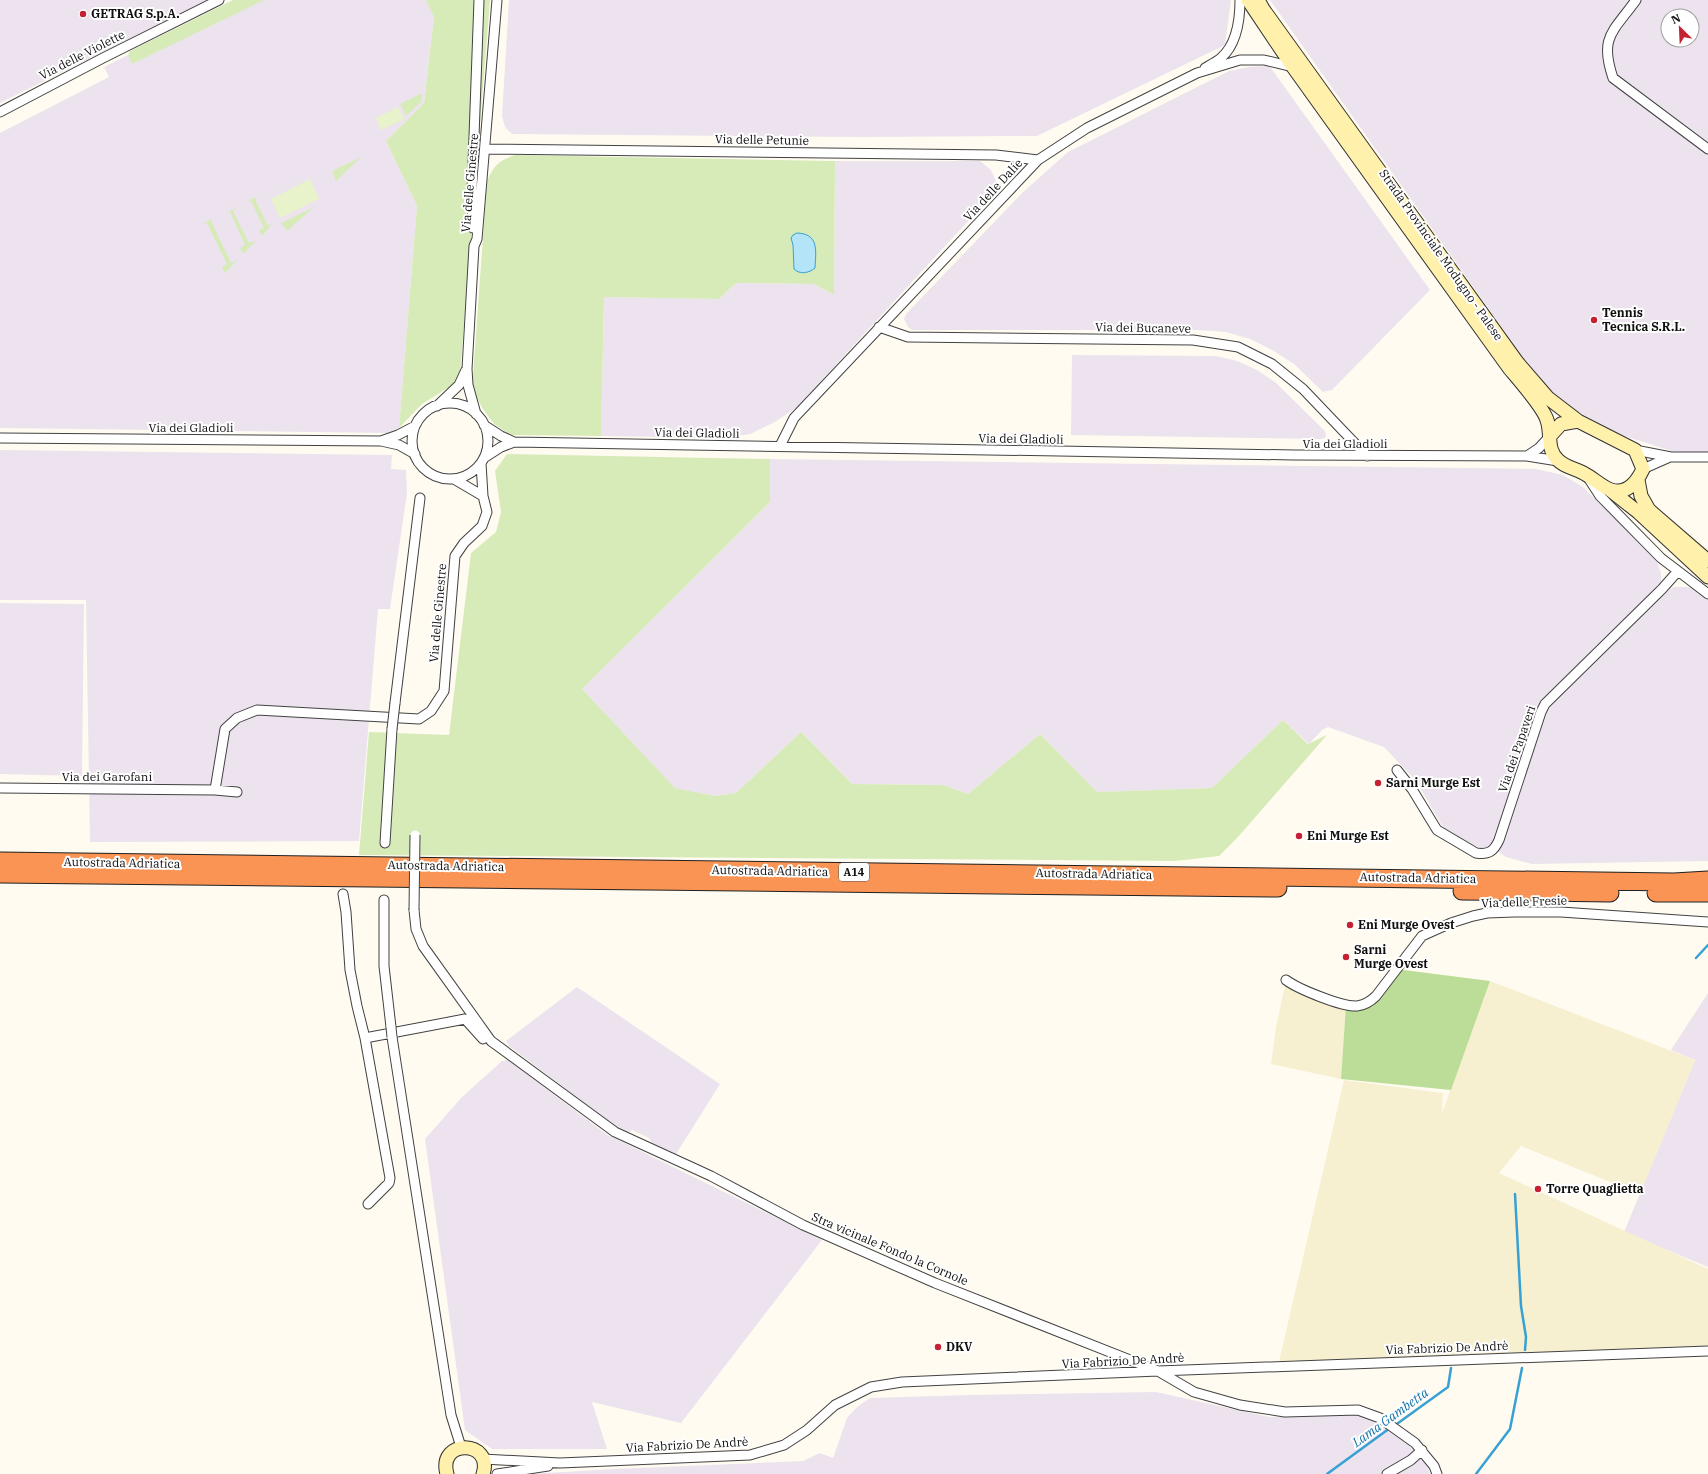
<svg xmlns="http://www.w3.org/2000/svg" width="1708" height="1474" viewBox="0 0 1708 1474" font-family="'IBM Plex Serif',serif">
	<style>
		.industrial { fill: #ece3ee; fill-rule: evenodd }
		.farmland { fill: #f6f0d0 }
		.green { fill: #d7ebb9 }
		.forest { fill: #bcdd97 }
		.pitch { fill: #e8f2cb }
		.water { fill: #b4e4f8; stroke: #38a0d2 }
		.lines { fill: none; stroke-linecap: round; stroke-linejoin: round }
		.stream { stroke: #38a0d2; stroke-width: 2.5 }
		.minor-casing { stroke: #424242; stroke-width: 11 }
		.secondary-casing { stroke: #313131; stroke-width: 15 }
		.motorway-casing { stroke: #202020; stroke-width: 19 }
		.minor { stroke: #fff; stroke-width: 9 }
		.secondary { stroke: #fff0ac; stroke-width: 13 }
		.motorway { stroke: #f99455; stroke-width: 17 }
		.minor-bridge-casing { stroke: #424242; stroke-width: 11; stroke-linecap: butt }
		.minor-bridge { stroke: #fff; stroke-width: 9 }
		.poi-dot { fill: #c52135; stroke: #fff; stroke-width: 1.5 }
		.labels { text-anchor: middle; stroke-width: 4; stroke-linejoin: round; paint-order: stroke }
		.shield { fill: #fff; stroke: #575757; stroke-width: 1 }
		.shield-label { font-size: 11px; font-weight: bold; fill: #0f0f0f }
		.poi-label { font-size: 12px; font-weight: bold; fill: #0f0f0f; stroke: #fff; text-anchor: start }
		.street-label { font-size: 12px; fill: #0f0f0f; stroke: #fff }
		.water-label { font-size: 13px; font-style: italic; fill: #1271a7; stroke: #fff }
	</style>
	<rect width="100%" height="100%" fill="#fffbf1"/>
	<!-- industrial -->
	<path class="industrial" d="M0 0H207L0 103Z
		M238 0H426L434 16 424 103 386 141 417 206 399 428 389 433 0 428V133L109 77 104 67Z
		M509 0H1231L1225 45 1037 136 863 137 512 134 505 127 502 116Z
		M1270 0H1708V453H1678L1621 435 1582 414 1547 391ZM1668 16H1692V40H1668Z
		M1267 66 1271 68 1430 290 1332 390 1323 392 1294 364 1272 350 1250 339 1226 332 1198 330H912L908 327 904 319 906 314 1022 193 1068 152 1229 71 1250 67Z
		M835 161H980L991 170 996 181 993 194 797 407 775 422 750 434 726 438 601 436 604 297 719 299 736 283 814 284 834 295Z
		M1072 355 1216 356 1237 361 1257 370 1275 382 1325 431 1326 435 1325 438 1320 439 1071 435Z
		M0 450 392 455 391 469 406 470 407 493 390 609H378L359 841 90 842 86 600H0Z
		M770 459 1536 469 1563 475 1583 487 1656 559 1661 573V581L1649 595 1656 602 1673 587H1699L1708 592V861L1532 864 1506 857 1490 846 1484 849 1471 844 1444 829 1416 781 1384 747 1328 727 1322 730 1309 744 1283 720 1212 788 1097 792 1040 734 968 794 943 785 852 784 801 732 736 793 715 796 674 788 582 689 770 502Z
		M0 603 84 604 82 776 0 774Z
		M577 987 720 1084 676 1154 652 1143 649 1138 632 1130 628 1133 618 1128 509 1046 506 1041Z
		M1708 993V1267L1624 1232 1695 1060 1671 1050Z
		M508 1060 606 1134 822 1240 681 1423 592 1402 607 1449H492L465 1430 425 1139 462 1097 502 1061Z
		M1156 1392 1269 1417 1347 1414 1364 1416 1379 1424 1409 1446 1427 1466 1430 1474H528L614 1469 803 1461 820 1453 833 1458 847 1418 857 1407 870 1398 969 1395Z"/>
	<!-- farmland -->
	<path class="farmland" d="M1286 980 1346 1005 1341 1079 1271 1064 1276 1027Z
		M1490 981 1695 1060 1640 1194 1521 1146 1499 1173 1708 1269V1350L1278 1366 1344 1080 1443 1093 1442 1113Z"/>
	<!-- green -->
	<path class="green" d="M233 0H264L132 64 128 56 130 51Z
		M426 0H490L460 374 451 386 422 404 399 428 417 206 386 141 424 103 434 17Z
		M422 93 421 102 406 116 400 104Z
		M516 155 835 161 834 295 814 284 736 283 719 299 604 297 601 436 511 435 494 424 483 409 473 391V376L487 181C494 165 499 160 516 155Z
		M361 157 336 181 332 171Z
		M259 196 255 199 268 226 273 223 262 236 259 230 264 228 251 201 245 202Z
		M238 207 233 211 249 243 254 241 255 242 243 254 240 248 245 245 230 212 224 214Z
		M314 207 287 231 281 223Z
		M215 218 211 221 231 263 237 260 225 273 222 267 227 264 207 223 201 224Z
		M507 454 770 459V502L582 689 675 788 715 796 736 793 801 732 852 784 943 785 968 794 1040 734 1097 792 1212 788 1283 720 1308 744 1327 735 1238 837 1219 856 1175 861 359 855 369 732 449 735 471 553 496 532 501 512 495 471Z"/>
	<!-- forest -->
	<path class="forest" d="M1396 969 1490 981 1451 1090 1341 1079 1346 1005H1364Z"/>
	<!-- pitch -->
	<path class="pitch" d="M398 107 404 119 381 130 376 118Z
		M310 179 319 199 280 218 271 199Z"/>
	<!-- water -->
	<path class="water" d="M797 233C819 234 816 250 815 268 809 273 800 275 794 269L793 245 791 238 793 235Z"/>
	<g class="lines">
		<!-- stream -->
		<path class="stream" d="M1696 958 1708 945
			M1515 1194 1521 1306 1526 1337 1525 1350
			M1394 1426 1448 1387 1451 1368
			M1327 1474 1390 1428
			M1476 1474 1510 1429 1522 1368"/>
		<defs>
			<path id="minor" d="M1636 0C1613 32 1599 37 1613 78L1708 149
				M1205 68C1210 65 1216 62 1221 58 1237 44 1240 20 1240 0
				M0 112 103 58 219 0
				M485 149 996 155 1038 160
				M473 228 472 191 479 0
				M879 327 908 337 1193 340 1238 347 1272 364 1303 389 1367 456
				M412 441a38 38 0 1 1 76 0a38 38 0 1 1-76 0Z
				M437 406 459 385 466 370
				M476 414 468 385 467 369 474 246 477 239 497 0
				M484 425 501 436 514 442
				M0 438 381 441 399 445 415 454
				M381 441 398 435 415 426
				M780 446 794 418 1038 160 1087 128 1197 73 1240 60H1264L1293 67
				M1635 450 1671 457H1708
				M1527 456 1539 448 1550 436
				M484 458 501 447 514 442 1294 455 1527 456 1558 461
				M1643 469 1670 457
				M454 479 483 496
				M1589 479 1600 496 1661 558 1708 594
				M395 703 420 498
				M1397 770 1412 789 1437 830 1476 853C1489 855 1494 851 1499 840L1541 712 1545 704 1662 589 1678 571
				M0 788 215 790 237 792
				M215 790 225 729 237 718 257 710 419 719 431 711 444 691 455 556 464 543 482 526 487 512 483 496 481 463
				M385 843 392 729
				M343 894 346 912 350 970 357 1006 365 1038 390 1178 389 1183 368 1204
				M384 900V966L391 1027
				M414 910 416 929 423 946 491 1041 615 1132 711 1176 803 1225 935 1283 1158 1371 1194 1392 1240 1405 1285 1412 1358 1410 1380 1418 1415 1443 1434 1466 1437 1474
				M1286 980C1298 989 1342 1007 1357 1006 1365 1005 1371 1001 1376 996L1422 936 1451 923 1473 916 1487 913 1514 912H1561L1708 922
				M392 1037 451 1415 461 1447
				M365 1038 465 1019 483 1039
				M483 1459 560 1463 750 1455 784 1445 807 1430 835 1405 871 1387 902 1382 1158 1371 1708 1351
				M497 1474 548 1466
				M1387 1474 1411 1460 1422 1450"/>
			<path id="secondary" d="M1248 0 1293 67 1509 368C1519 380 1543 407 1547 420 1552 434 1546 449 1558 460 1564 467 1577 469 1585 474 1593 478 1602 487 1611 490 1627 495 1637 482 1643 469L1635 450 1578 421 1548 398 1517 362 1263 9 1258 0
				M1550 436 1561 424 1578 421
				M1638 480 1641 496 1649 510 1708 561
				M1610 490 1638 512 1708 577
				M447 1474C437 1438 494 1440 483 1474"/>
			<path id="motorway" d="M0 861 1674 882 1708 880
				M0 874 1278 888
				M1462 891 1610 893
				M1656 893H1708"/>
		</defs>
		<!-- minor casing -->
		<use href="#minor" class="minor-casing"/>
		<!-- secondary casing -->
		<use href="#secondary" class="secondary-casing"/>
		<!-- motorway casing -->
		<use href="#motorway" class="motorway-casing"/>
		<!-- minor -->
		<use href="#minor" class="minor"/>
		<!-- secondary -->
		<use href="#secondary" class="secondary"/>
		<!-- motorway -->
		<use href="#motorway" class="motorway"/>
		<defs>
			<path id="minor-bridge" d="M392 729 395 703
				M414 910 415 835
				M391 1027 392 1037"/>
		</defs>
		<!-- minor-bridge casing -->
		<use href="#minor-bridge" class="minor-bridge-casing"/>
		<!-- minor-bridge -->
		<use href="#minor-bridge" class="minor-bridge"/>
	</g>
	<!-- markers -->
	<g class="poi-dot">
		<circle cx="83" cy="14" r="4"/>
		<circle cx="1594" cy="320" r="4"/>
		<circle cx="1378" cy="783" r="4"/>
		<circle cx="1299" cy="836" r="4"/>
		<circle cx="1350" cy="925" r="4"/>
		<circle cx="1346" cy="957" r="4"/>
		<circle cx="1538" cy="1189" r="4"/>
		<circle cx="938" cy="1347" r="4"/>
	</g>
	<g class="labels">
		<!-- shield labels -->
		<rect class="shield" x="839" y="863" width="30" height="18" rx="3"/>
		<g class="shield-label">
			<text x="854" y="876">A14</text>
		</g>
		<!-- poi labels -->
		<g class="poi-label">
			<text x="91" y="18">GETRAG S.p.A.</text>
			<text x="1602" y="317">Tennis<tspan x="1602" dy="14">Tecnica S.R.L.</tspan></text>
			<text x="1386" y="787">Sarni Murge Est</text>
			<text x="1307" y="840">Eni Murge Est</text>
			<text x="1358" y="929">Eni Murge Ovest</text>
			<text x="1354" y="954">Sarni<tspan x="1354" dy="14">Murge Ovest</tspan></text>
			<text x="1546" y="1193">Torre Quaglietta</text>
			<text x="946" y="1351">DKV</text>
		</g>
		<!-- street labels -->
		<g class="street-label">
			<text transform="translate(82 55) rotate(-27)" y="4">Via delle Violette</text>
			<text transform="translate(762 140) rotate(1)" y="4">Via delle Petunie</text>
			<text transform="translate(470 183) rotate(-85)" y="4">Via delle Ginestre</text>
			<text transform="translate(993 190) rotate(-47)" y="4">Via delle Dalie</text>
			<text transform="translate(1441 255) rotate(55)" y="4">Strada Provinciale Modugno - Palese</text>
			<text transform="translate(1143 328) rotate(1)" y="4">Via dei Bucaneve</text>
			<text x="191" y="432">Via dei Gladioli</text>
			<text transform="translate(697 433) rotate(1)" y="4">Via dei Gladioli</text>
			<text transform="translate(1021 439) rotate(1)" y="4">Via dei Gladioli</text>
			<text x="1345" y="448">Via dei Gladioli</text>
			<text transform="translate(438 613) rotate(-85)" y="4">Via delle Ginestre</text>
			<text transform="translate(1517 749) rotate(-71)" y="4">Via dei Papaveri</text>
			<text x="107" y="781">Via dei Garofani</text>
			<text transform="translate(122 863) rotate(1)" y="4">Autostrada Adriatica</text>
			<text transform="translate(446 866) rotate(1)" y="4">Autostrada Adriatica</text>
			<text transform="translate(770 871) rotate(1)" y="4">Autostrada Adriatica</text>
			<text transform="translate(1094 874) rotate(1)" y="4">Autostrada Adriatica</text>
			<text transform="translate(1418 878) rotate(1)" y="4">Autostrada Adriatica</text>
			<text transform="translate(1524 902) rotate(-2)" y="4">Via delle Fresie</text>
			<text transform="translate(890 1249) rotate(23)" y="4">Stra vicinale Fondo la Cornole</text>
			<text transform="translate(1447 1348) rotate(-2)" y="4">Via Fabrizio De Andrè</text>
			<text transform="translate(1123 1361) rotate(-3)" y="4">Via Fabrizio De Andrè</text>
			<text transform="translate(687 1445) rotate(-3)" y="4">Via Fabrizio De Andrè</text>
		</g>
		<!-- water labels -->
		<g class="water-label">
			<text transform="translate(1390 1417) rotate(-36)" y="5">Lama Gambetta</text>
		</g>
	</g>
	<!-- north arrow -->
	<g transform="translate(1680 28) rotate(336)"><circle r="19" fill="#ffffff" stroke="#9f9f9f"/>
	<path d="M0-3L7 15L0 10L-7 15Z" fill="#c52135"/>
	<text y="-6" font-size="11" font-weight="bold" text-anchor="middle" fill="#0f0f0f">N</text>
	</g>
</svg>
